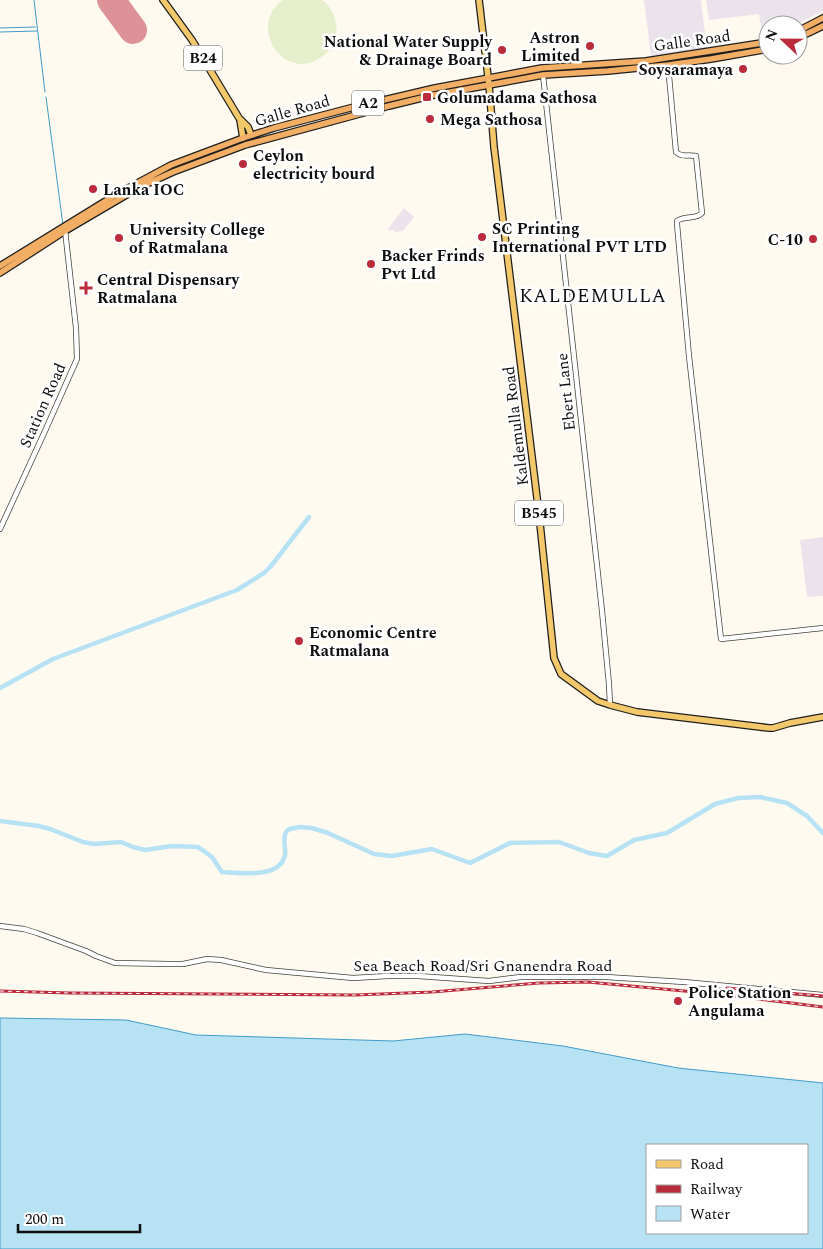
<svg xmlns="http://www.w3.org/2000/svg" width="823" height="1249" viewBox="0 0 823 1249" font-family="Spectral,serif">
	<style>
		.industrial { fill: #ebe3ec }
		.pitch { fill: #e6efcc }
		.water { fill: #b6e2f4; stroke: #409cc9; fill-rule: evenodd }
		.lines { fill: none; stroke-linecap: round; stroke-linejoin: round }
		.stream { stroke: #409cc9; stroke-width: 1 }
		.canal { stroke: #b6e2f4; stroke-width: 4.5 }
		.runway { stroke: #dc9296; stroke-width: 28 }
		.tertiary-casing { stroke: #414141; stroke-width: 6 }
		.primary-casing { stroke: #1f1f1f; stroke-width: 8 }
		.trunk-casing { stroke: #1f1f1f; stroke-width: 8 }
		.tertiary { stroke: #fff; stroke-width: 4.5 }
		.primary { stroke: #f3c86b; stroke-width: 5.5 }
		.trunk { stroke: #f1ae64; stroke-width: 5.5 }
		.rail-casing { stroke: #ba2b3c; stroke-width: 3 }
		.rail { stroke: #fff; stroke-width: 1; stroke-dasharray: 4; stroke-linecap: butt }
		.poi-dot { fill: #ba2b3c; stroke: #fff; stroke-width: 2 }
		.labels { text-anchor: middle; stroke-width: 5; stroke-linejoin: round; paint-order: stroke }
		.shield { fill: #fff; stroke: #565656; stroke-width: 1 }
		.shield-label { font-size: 15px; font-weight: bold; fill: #0e0e0e }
		.poi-label { font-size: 16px; font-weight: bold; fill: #0e0e0e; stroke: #fff; text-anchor: start }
		.street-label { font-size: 16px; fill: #0e0e0e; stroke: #fff }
		.quarter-label { font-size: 19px; letter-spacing: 1px; fill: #0e0e0e; stroke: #fff }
	</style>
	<rect width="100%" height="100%" fill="#fefaf0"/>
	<!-- industrial -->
	<path class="industrial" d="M644 0H701L707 49 651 56Z
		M706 0H823V11L795 25H768V38L763 40 759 14 709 20Z
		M404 208 414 217 402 232 400 230 398 233 393 230 389 231 388 229Z
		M823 537V596L807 597 800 540Z"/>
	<!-- pitch -->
	<path class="pitch" d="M283 0C290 0 316 0 321 0 325 1 328 5 330 8 338 20 339 35 331 47 328 53 322 57 317 60 280 79 248 24 283 0Z"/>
	<!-- water -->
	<path class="water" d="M0 1018 126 1020 196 1035 393 1041 465 1034 563 1046 678 1068 823 1083V1249H0ZM647 1145H807V1233H647Z"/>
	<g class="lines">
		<!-- stream -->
		<path class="stream" d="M34 0 45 92
			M0 28 36 27
			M0 32 37 31
			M46 97 63 225
			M241 150 246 148"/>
		<!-- canal -->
		<path class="canal" d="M0 688 53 659 237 590 264 573 271 566 309 517
			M0 821 39 826 50 829 83 842 94 844 121 842 133 847 145 850 172 846 198 847 212 857 222 872C240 873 280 879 285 855 286 849 283 841 285 835 285 833 287 831 289 829L300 827 312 828 328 833 374 854 392 856 432 849 470 863 510 843 559 842 589 853 607 856 634 840 667 833 715 804 738 798 760 797 787 803 807 816 823 833"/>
		<!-- runway -->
		<path class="runway" d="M111 0 133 30"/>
		<defs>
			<path id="tertiary" d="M668 65 676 152C682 158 689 154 696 156L702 213C696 220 684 215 677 221V224L689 356 721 639 823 628
				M543 75 602 611 609 684 610 705
				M0 529 45 431 77 359 76 328 65 230
				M0 926 24 929 37 933 86 951 96 956 115 963 170 964H183L207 959 221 960 266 970 353 978 388 976H418L489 981 521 977H606L684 982 823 995"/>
			<path id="primary" d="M163 0 192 40 239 118 248 127 251 135
				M479 0 489 85 494 147 539 514 554 658 561 674 598 701 610 705 637 712 769 728H773L790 723 823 717
				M240 120 243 138"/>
			<path id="trunk" d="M798 31 823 18
				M798 38 823 26
				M0 266 117 194 171 165 243 138 274 128 354 107 435 88 542 68 646 61 768 42
				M0 273 65 231 140 187 173 172 245 145 389 106 434 95 489 85 543 75 608 71 668 65 711 59 768 49"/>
		</defs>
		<!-- tertiary casing -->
		<use href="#tertiary" class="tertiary-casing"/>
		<!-- primary casing -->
		<use href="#primary" class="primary-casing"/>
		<!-- trunk casing -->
		<use href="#trunk" class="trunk-casing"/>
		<!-- tertiary -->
		<use href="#tertiary" class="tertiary"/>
		<!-- primary -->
		<use href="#primary" class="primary"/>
		<!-- trunk -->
		<use href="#trunk" class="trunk"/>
		<defs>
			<path id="rail" d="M727 988 823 996
				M0 991 70 993 355 995 432 992 539 983 588 982 727 995 823 1007"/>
		</defs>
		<!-- rail casing -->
		<use href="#rail" class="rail-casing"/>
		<!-- rail -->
		<use href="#rail" class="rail"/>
	</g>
	<!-- markers -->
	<g class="poi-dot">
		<circle cx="590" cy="46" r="5"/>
		<circle cx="502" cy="50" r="5"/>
		<circle cx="743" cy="69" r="5"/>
		<rect x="422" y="92" width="10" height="10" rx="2.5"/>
		<circle cx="430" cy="119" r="5"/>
		<circle cx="243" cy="164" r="5"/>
		<circle cx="93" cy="189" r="5"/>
		<circle cx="482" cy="237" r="5"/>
		<circle cx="119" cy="238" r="5"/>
		<circle cx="813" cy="239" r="5"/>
		<circle cx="371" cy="264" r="5"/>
		<path d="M83.5 280.5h5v5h5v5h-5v5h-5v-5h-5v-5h5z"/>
		<circle cx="299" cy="641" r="5"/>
		<circle cx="678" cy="1001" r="5"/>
	</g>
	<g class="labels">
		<!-- shield labels -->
		<g class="shield">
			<rect x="184" y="45.5" width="38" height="25" rx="4"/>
			<rect x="352" y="90.5" width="32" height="25" rx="4"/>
			<rect x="515" y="500.5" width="48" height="25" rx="4"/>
		</g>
		<g class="shield-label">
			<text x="203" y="63">B24</text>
			<text x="368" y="108">A2</text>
			<text x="539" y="518">B545</text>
		</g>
		<!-- poi labels -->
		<g class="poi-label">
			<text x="580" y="43" text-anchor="end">Astron<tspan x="580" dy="18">Limited</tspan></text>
			<text x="492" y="47" text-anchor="end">National Water Supply<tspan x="492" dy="18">&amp; Drainage Board</tspan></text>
			<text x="733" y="75" text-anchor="end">Soysaramaya</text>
			<text x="437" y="103">Golumadama Sathosa</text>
			<text x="440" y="125">Mega Sathosa</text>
			<text x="253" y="161">Ceylon<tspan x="253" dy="18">electricity bourd</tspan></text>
			<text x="103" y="195">Lanka IOC</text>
			<text x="492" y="234">SC Printing<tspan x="492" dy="18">International PVT LTD</tspan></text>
			<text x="129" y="235">University College<tspan x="129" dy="18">of Ratmalana</tspan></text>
			<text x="803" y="245" text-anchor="end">C-10</text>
			<text x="381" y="261">Backer Frinds<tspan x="381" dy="18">Pvt Ltd</tspan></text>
			<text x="97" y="285">Central Dispensary<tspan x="97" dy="18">Ratmalana</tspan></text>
			<text x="309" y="638">Economic Centre<tspan x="309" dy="18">Ratmalana</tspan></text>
			<text x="688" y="998">Police Station<tspan x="688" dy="18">Angulama</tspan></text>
		</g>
		<!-- street labels -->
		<g class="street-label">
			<text transform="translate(692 40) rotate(-8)" y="6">Galle Road</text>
			<text transform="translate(292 110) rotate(-16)" y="6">Galle Road</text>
			<text transform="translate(565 392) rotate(-96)" y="6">Ebert Lane</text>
			<text transform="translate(42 405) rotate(-66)" y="6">Station Road</text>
			<text transform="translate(515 426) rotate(-97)" y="6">Kaldemulla Road</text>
			<text x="483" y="971">Sea Beach Road/Sri Gnanendra Road</text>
		</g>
		<!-- quarter labels -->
		<g class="quarter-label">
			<text x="593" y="302">KALDEMULLA</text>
		</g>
	</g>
	<!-- legend -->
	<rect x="646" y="1144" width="162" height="90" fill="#ffffff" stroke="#9f9f9f"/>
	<rect x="656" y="1160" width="25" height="8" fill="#f3c86b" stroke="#9f9f9f"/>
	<text x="690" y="1169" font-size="15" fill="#0e0e0e">Road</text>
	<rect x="656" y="1185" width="25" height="8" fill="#ba2b3c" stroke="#9f9f9f"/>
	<text x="690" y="1194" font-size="15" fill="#0e0e0e">Railway</text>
	<rect x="656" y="1206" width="25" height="15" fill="#b6e2f4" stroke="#9f9f9f"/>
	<text x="690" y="1219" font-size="15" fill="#0e0e0e">Water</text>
	<!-- north arrow -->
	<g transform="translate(783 40) rotate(292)"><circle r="24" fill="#ffffff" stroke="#9f9f9f"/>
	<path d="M0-4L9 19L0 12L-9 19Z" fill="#ba2b3c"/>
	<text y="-8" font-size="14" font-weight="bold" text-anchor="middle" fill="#0e0e0e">N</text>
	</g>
	<!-- scale -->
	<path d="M18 1224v8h122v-8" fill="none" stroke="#0e0e0e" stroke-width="2.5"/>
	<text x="25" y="1224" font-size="15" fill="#0e0e0e" stroke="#ffffff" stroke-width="4" paint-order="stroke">200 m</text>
</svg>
